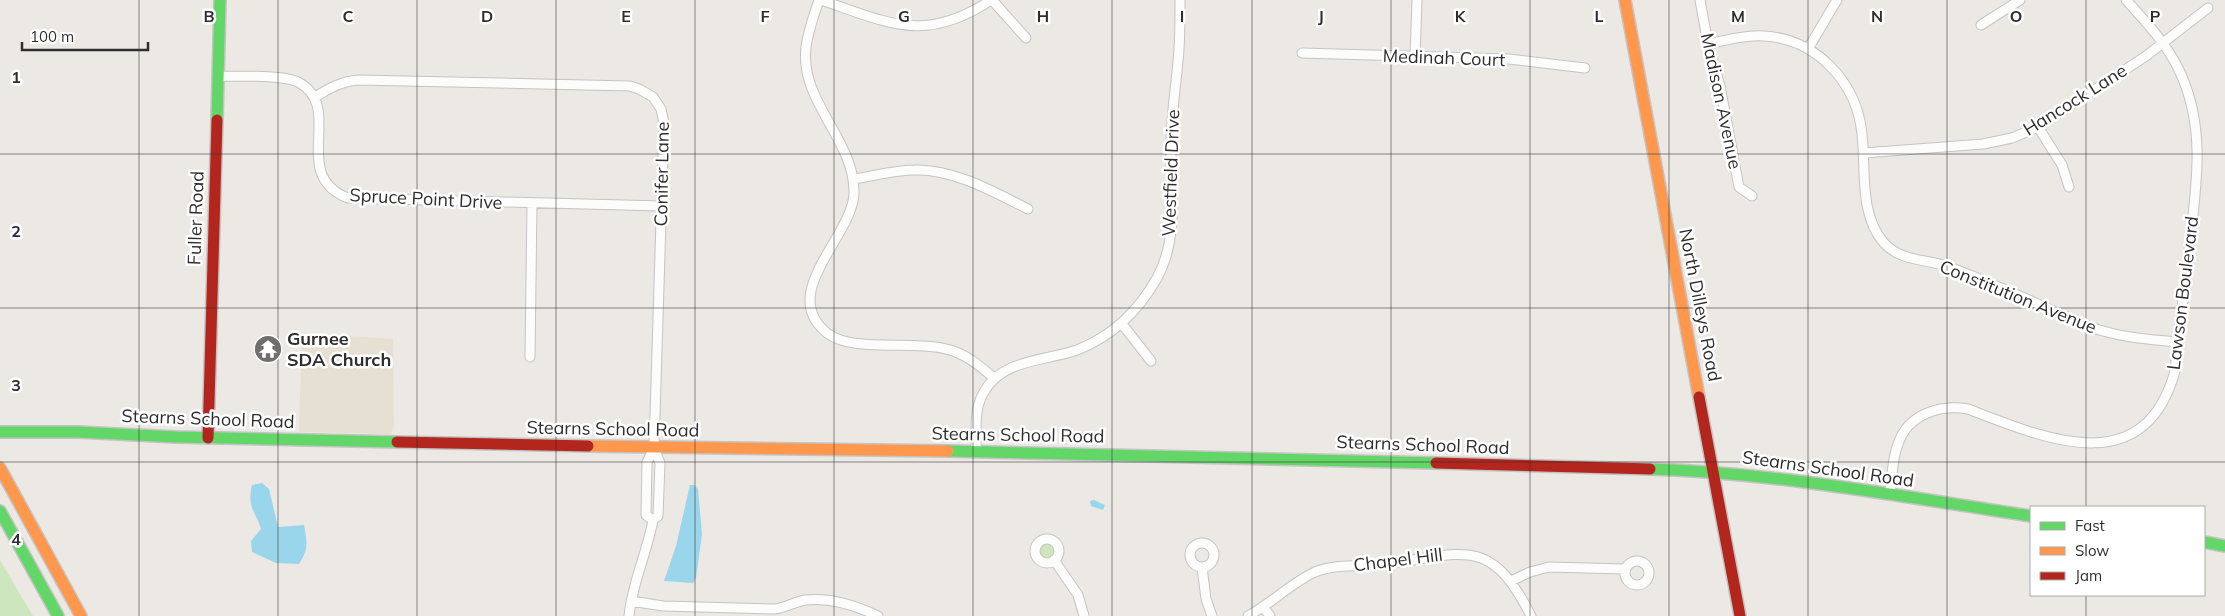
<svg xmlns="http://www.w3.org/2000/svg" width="2225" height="616" viewBox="0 0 2225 616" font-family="Mulish,sans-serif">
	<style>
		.education { fill: #e6e0d3 }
		.green { fill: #cee6be }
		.water { fill: #99d6ec }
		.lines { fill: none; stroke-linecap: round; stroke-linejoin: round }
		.street-casing { stroke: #c5c4c5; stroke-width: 11 }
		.fast-casing { stroke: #c5c4c5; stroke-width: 14 }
		.slow-casing { stroke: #c5c4c5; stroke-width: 14 }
		.jam-casing { stroke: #c5c4c5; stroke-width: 14 }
		.street { stroke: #fcfcfb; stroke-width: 9 }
		.fast { stroke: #63d668; stroke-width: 11 }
		.slow { stroke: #ff974d; stroke-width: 11 }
		.jam { stroke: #b3261e; stroke-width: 11 }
		.grid { fill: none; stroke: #2e2e2e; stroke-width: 1; stroke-opacity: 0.55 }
		.labels { text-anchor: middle; stroke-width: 5; stroke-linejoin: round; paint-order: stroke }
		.street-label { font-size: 18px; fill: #2e2e2e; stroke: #fff }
		.poi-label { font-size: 18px; font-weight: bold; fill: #2e2e2e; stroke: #fff; text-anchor: start }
		.grid-label { font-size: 16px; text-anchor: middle; font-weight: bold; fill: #2e2e2e; stroke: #fff; stroke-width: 5; stroke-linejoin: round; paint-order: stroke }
	</style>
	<rect width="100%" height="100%" fill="#ece8e4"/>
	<!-- education -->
	<path class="education" d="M302 333 393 339 394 425 391 434 299 432Z"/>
	<!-- green -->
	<path class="green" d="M1040 551a7 7 0 1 1 14 0a7 7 0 1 1-14 0Z
		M0 560 33 616H0Z"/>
	<!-- water -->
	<path class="water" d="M262 483 269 489 278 527 304 525C307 542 309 549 299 564L276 563 252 552 251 541 261 529C255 510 247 508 252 485Z
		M690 485H694L698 489 702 534 696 578 693 583 664 581 676 546Z
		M1094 500 1105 505 1103 510 1091 506 1090 501Z"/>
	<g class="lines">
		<defs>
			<path id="street" d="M819 0C814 15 808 31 806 47 799 101 855 140 854 193 853 236 777 293 827 333 852 353 913 340 946 349 965 353 980 366 994 378
				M821 0C889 23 925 44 991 0
				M992 0 1026 38
				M1700 0 1708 44 1720 86 1739 187 1752 196
				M1981 25 2020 0
				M1708 44C1726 40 1745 35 1764 36 1817 39 1857 83 1862 134 1866 169 1859 215 1884 243 1900 261 1925 259 1946 266 1986 280 2026 299 2065 316 2077 321 2090 328 2103 331 2127 338 2154 340 2178 342
				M1808 49 1837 0
				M1302 53 1509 59 1585 68
				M1415 57 1417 0
				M218 76C238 77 282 74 298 82 346 107 288 175 348 198L662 206
				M314 98C329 88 342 81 359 80L630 86 639 89 653 97 661 109 664 123 654 448 647 462 646 515 653 520
				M2038 127 2062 165 2069 187
				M1864 153 1983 144 2012 138 2038 127 2146 56 2208 8
				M854 179C874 176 895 170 915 170 954 169 994 192 1028 209
				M1122 324 1151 361
				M530 357 532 203
				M976 451C977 431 973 410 984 392 1002 359 1046 361 1077 350 1113 336 1139 310 1157 278 1180 236 1170 189 1171 144 1171 112 1177 81 1179 49 1180 33 1180 16 1180 0
				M1890 494C1892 478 1892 459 1898 444 1908 414 1940 404 1968 409 2044 438 2144 483 2175 371 2179 331 2184 290 2189 250 2196 188 2207 128 2179 70 2166 43 2146 22 2126 0
				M1035 551a12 12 0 1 1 24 0a12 12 0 1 1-24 0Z
				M1190 555a12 12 0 1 1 24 0a12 12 0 1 1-24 0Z
				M1054 560 1078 595 1084 616
				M1625 573a12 12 0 1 1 24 0a12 12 0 1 1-24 0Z
				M1202 567 1206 599 1212 616
				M1511 581 1530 572 1549 567 1625 569
				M631 601 663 606 774 609C785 608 794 602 805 600 830 597 855 605 878 616
				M1264 608 1270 616
				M629 616C632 583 647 553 653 520L658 516 660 463 654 448
				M1248 616C1272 603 1291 583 1315 572 1336 563 1364 567 1387 564 1463 554 1490 534 1531 616"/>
			<path id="fast" d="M217 120 220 0
				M0 432H78L176 437 397 442
				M948 451 1436 463
				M1650 469C1778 473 1905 497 2031 516
				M0 511 58 616
				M2204 542 2225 546"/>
			<path id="slow" d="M1625 0 1699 397
				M588 446 948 451
				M0 468 81 616"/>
			<path id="jam" d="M1699 397 1740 616
				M208 438 217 120
				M397 442 588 446
				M1436 463 1650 469"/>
		</defs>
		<!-- street casing -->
		<use href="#street" class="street-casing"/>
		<!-- fast casing -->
		<use href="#fast" class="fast-casing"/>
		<!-- slow casing -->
		<use href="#slow" class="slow-casing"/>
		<!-- jam casing -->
		<use href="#jam" class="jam-casing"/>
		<!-- street -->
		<use href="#street" class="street"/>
		<!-- fast -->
		<use href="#fast" class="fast"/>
		<!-- slow -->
		<use href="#slow" class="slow"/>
		<!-- jam -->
		<use href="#jam" class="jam"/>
	</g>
	<!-- grid -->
	<path class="grid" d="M139 0V616M278 0V616M417 0V616M556 0V616M695 0V616M834 0V616M973 0V616M1112 0V616M1252 0V616M1391 0V616M1530 0V616M1669 0V616M1808 0V616M1947 0V616M2086 0V507M0 154H2225M0 308H2225M0 462H2225M2086 595V616"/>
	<!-- icons -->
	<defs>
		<symbol id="temple-disc" viewBox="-11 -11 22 22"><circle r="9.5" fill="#706f6e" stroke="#fff"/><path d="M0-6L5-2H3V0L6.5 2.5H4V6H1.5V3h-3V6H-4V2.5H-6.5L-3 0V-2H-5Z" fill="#fff"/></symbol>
	</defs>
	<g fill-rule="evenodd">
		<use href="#temple-disc" x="252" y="333" width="32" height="32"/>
	</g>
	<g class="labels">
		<!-- street labels -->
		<g class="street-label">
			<text transform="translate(1444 58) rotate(2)" y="6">Medinah Court</text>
			<text transform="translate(2075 100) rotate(-32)" y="6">Hancock Lane</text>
			<text transform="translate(1721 101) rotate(78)" y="6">Madison Avenue</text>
			<text transform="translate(1171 173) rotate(-88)" y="6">Westfield Drive</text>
			<text transform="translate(662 174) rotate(-89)" y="6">Conifer Lane</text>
			<text transform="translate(426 199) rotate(3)" y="6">Spruce Point Drive</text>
			<text transform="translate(196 218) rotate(-88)" y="6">Fuller Road</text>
			<text transform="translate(2183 293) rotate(-83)" y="6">Lawson Boulevard</text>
			<text transform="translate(2018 297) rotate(22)" y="6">Constitution Avenue</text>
			<text transform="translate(1700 305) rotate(79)" y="6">North Dilleys Road</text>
			<text transform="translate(208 419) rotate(2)" y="6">Stearns School Road</text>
			<text transform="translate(613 429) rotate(1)" y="6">Stearns School Road</text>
			<text transform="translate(1018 435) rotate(1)" y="6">Stearns School Road</text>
			<text transform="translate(1423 445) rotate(2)" y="6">Stearns School Road</text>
			<text transform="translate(1828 469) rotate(8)" y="6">Stearns School Road</text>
			<text transform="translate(1398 560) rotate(-7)" y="6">Chapel Hill</text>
		</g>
		<!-- poi labels -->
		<g class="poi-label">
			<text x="287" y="345">Gurnee<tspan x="287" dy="21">SDA Church</tspan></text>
		</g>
	</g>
	<g class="grid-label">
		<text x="209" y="22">B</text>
		<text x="348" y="22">C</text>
		<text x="487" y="22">D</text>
		<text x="626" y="22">E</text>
		<text x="765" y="22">F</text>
		<text x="904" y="22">G</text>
		<text x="1043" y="22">H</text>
		<text x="1182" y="22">I</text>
		<text x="1321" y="22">J</text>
		<text x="1460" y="22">K</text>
		<text x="1599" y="22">L</text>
		<text x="1738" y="22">M</text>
		<text x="1877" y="22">N</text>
		<text x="2016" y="22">O</text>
		<text x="2155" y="22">P</text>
		<text x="16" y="83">1</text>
		<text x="16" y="237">2</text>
		<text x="16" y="391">3</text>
		<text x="16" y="545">4</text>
	</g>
	<!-- legend -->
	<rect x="2030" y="506" width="175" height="90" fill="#ffffff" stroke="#ababab"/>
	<rect x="2040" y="522" width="25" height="8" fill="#63d668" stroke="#ababab"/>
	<text x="2075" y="531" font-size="15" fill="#2e2e2e">Fast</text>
	<rect x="2040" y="547" width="25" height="8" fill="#ff974d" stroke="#ababab"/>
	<text x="2075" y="556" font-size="15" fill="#2e2e2e">Slow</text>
	<rect x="2040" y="572" width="25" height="8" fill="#b3261e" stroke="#ababab"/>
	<text x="2075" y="581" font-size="15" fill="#2e2e2e">Jam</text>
	<!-- scale -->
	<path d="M22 42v8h126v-8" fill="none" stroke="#2e2e2e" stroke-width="2.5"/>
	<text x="30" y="42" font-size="15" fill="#2e2e2e" stroke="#ffffff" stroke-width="4" paint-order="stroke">100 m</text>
</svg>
